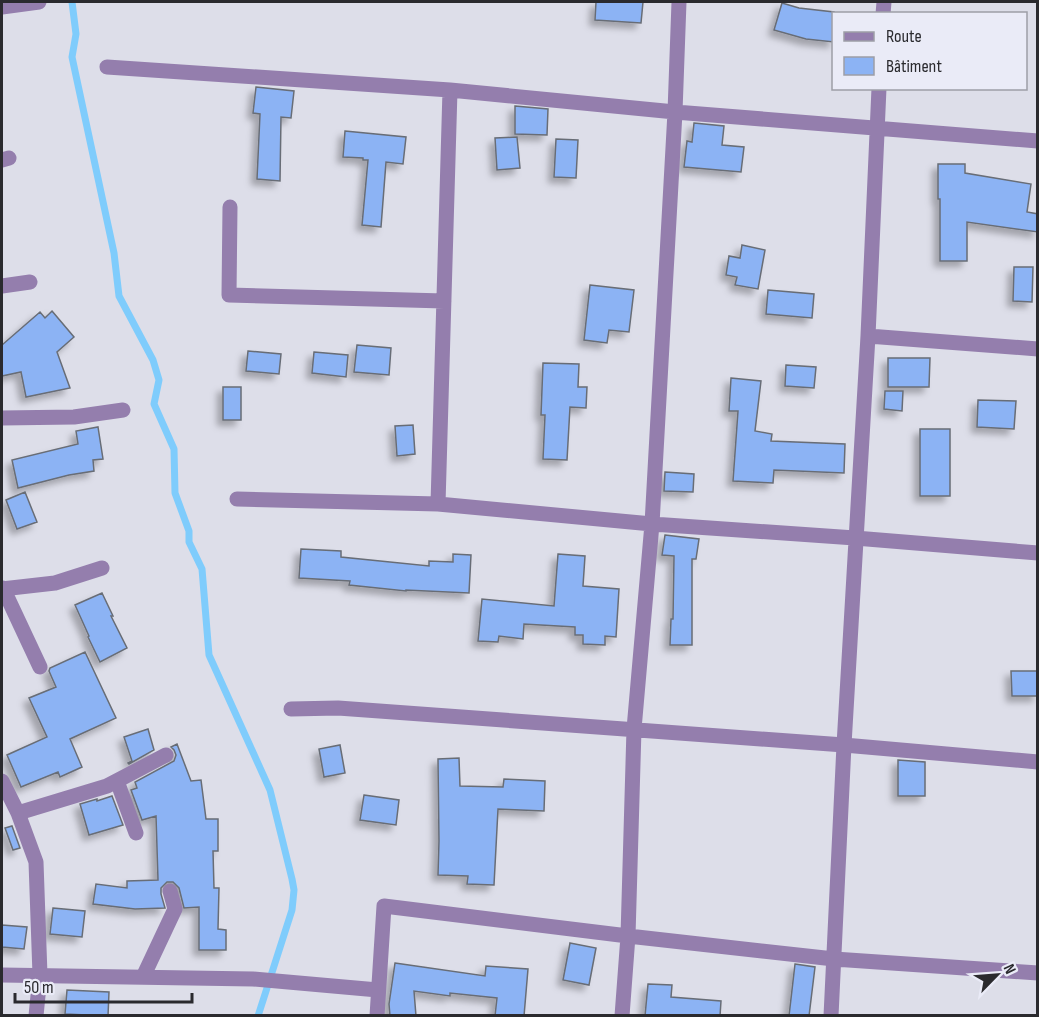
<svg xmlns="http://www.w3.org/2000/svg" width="1039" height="1017" viewBox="0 0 1039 1017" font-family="'Sofia Sans Condensed',sans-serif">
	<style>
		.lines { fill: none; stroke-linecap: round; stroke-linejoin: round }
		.stream { stroke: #7fccfc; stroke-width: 7 }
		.building { fill: #8cb3f4; stroke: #686d76; stroke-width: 1.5; filter: url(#shadow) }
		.minor { stroke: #947ead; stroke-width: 15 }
	</style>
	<defs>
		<filter id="shadow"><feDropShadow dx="-5.5" dy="5.5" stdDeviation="3" flood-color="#0004"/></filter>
	</defs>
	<rect width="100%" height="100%" fill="#dddee9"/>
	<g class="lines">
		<!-- stream -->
		<path class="stream" d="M72 2 76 34 72 57 114 253 119 296 153 360 159 380 154 404 174 449 175 493 189 531V542L202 569 209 655 270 790 292 879 294 890 292 910 258 1016"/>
	</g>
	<!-- building -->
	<path class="building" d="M596 2H643L641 23 595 20Z
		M782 3 799 8 834 12V42L806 39 774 30Z
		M256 87 294 91 291 118 281 117 280 181 257 179 260 114 253 113Z
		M515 106 548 109 547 135 515 134Z
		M694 123 724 126 722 145 744 147 741 172 684 167 687 141 692 142Z
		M345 131 406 137 403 164 386 162 381 227 362 225 368 160H363V158L343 157Z
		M517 137 520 168 497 170 495 138Z
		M556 139 578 140 576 178 554 177Z
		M938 164H965V173L1031 184 1027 212 1038 214V232L967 222V261H940V199H938Z
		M742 245 765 250 758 289 735 285 737 277 726 275 729 256 740 258Z
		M1014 267H1033L1032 302 1013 301Z
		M590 285 634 290 629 332 609 330 607 343 584 340Z
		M768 290 814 294 812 318 766 314Z
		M52 311 74 337 57 352 70 388 26 397 21 372 2 376V345L40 312 45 318Z
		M357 345 391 348 389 375 354 372Z
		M248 351 281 354 279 374 246 371Z
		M314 352 348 355 346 377 312 373Z
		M888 358H930L929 387H888Z
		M543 363 579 364 578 387H587L586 408 570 407 567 460 543 459 545 415H541Z
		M786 365 816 367 814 388 785 386Z
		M731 378 761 381 755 431 772 434 771 441 845 444 844 473 774 470 773 483 733 481 738 411H729Z
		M223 387H241V420H223Z
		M885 391H903L902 411 884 409Z
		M978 400 1016 401 1014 429 977 427Z
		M413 425 415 454 397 456 395 426Z
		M98 427 103 459 93 460 94 471 69 475 18 488 12 460 78 444 76 431Z
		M920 429H950V496H920Z
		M665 472 694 474 693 492 664 491Z
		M25 492 37 522 17 529 6 500Z
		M665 535 699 539 696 559H692V645H670L671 619H673L674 556 662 555Z
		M301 549 341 551V557L429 566V561L453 562V554L471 555 469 593 406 590V591L349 585 350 581 299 578Z
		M558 554 585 556 583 586 619 589 616 637 605 636V645L583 644V635H575V627L524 624 523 639 499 636 498 642 478 641 482 599 554 606Z
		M102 593 113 616H111L127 648 100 662 88 637 89 636 75 605Z
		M85 652 116 718 70 739 82 767 60 777 58 772 21 787 7 755 47 737 29 698 56 687 49 671 50 668Z
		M1011 671H1038V696H1012Z
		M148 729 154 750 129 764 128 763 132 761 124 737Z
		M177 744 191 781 201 780 206 819H218V851H213L214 888H219L218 929 226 930V950H199V907L184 908 179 888 173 882H167L161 888V894L165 908 135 909 93 904 96 884 127 888V881L158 880 156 816 142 820 131 790 137 788 135 782 174 761 176 755 174 750 171 747Z
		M340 745 345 773 324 777 319 749Z
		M459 758 460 786 503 787 504 779 545 781 544 811 498 809 494 885 467 884 468 876 438 875 439 841 438 759Z
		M898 760 925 762V796H898Z
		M364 795 399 800 396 825 360 820Z
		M112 796 123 825 89 835 80 804 97 799V801Z
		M12 826 20 848 13 850 5 828Z
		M53 908 85 911 82 937 50 934Z
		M2 925 27 927 24 949 2 947Z
		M570 943 596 948 589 985 563 980Z
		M395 963 485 976 486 966 528 969 524 1016H495L497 998 450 993V996L414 991 416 1016H390L389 1004Z
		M795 964 815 967 809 1016H789Z
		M648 984 672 985 671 997 721 1001 720 1016H645Z
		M67 990 109 992 108 1016 65 1014Z"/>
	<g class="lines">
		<!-- minor -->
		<path class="minor" d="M2 7 39 2
			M883 14 884 2
			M107 67 450 90 675 112 1038 141
			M2 160 9 158
			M230 207 229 295 444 301
			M2 286 30 282
			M868 336 1038 349
			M2 418 74 417 123 410
			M237 499 438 504 652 524 855 538 1038 553
			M438 504 450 90
			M3 588 40 667
			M2 589 55 583 102 568
			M291 709 338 708 844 745 1038 762
			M2 781 18 813 36 862 40 975 36 1016
			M117 781 136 833
			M18 813 107 786 166 755
			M2 975 253 979 378 990
			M143 977 175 909 170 891
			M377 1016 384 906 628 936 834 959 1038 973
			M622 1016 628 936 634 729 652 524 675 112 679 2
			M831 1016 844 745 868 336 879 88"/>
	</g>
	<!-- border -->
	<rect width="1039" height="1017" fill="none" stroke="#2a2a2e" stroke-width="6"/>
	<!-- legend -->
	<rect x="832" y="12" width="195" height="78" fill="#eaebf7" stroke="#9d9ea7" stroke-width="1.5"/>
	<rect x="844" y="32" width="30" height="9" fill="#947ead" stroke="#9d9ea7" stroke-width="1.5"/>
	<text x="886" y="42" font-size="18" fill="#2a2a2e">Route</text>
	<rect x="844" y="57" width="30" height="18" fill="#8cb3f4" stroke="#9d9ea7" stroke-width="1.5"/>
	<text x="886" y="72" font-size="18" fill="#2a2a2e">Bâtiment</text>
	<!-- north arrow -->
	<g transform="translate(997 975) rotate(65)" stroke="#eaebf7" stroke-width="4.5" paint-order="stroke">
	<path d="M0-4.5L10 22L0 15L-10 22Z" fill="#2a2a2e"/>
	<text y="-9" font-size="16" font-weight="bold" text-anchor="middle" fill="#2a2a2e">N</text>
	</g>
	<!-- scale -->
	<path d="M15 993v9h177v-9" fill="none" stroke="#2a2a2e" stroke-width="3"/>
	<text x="24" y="993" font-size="18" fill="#2a2a2e" stroke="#eaebf7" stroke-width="4.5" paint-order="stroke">50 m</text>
</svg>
